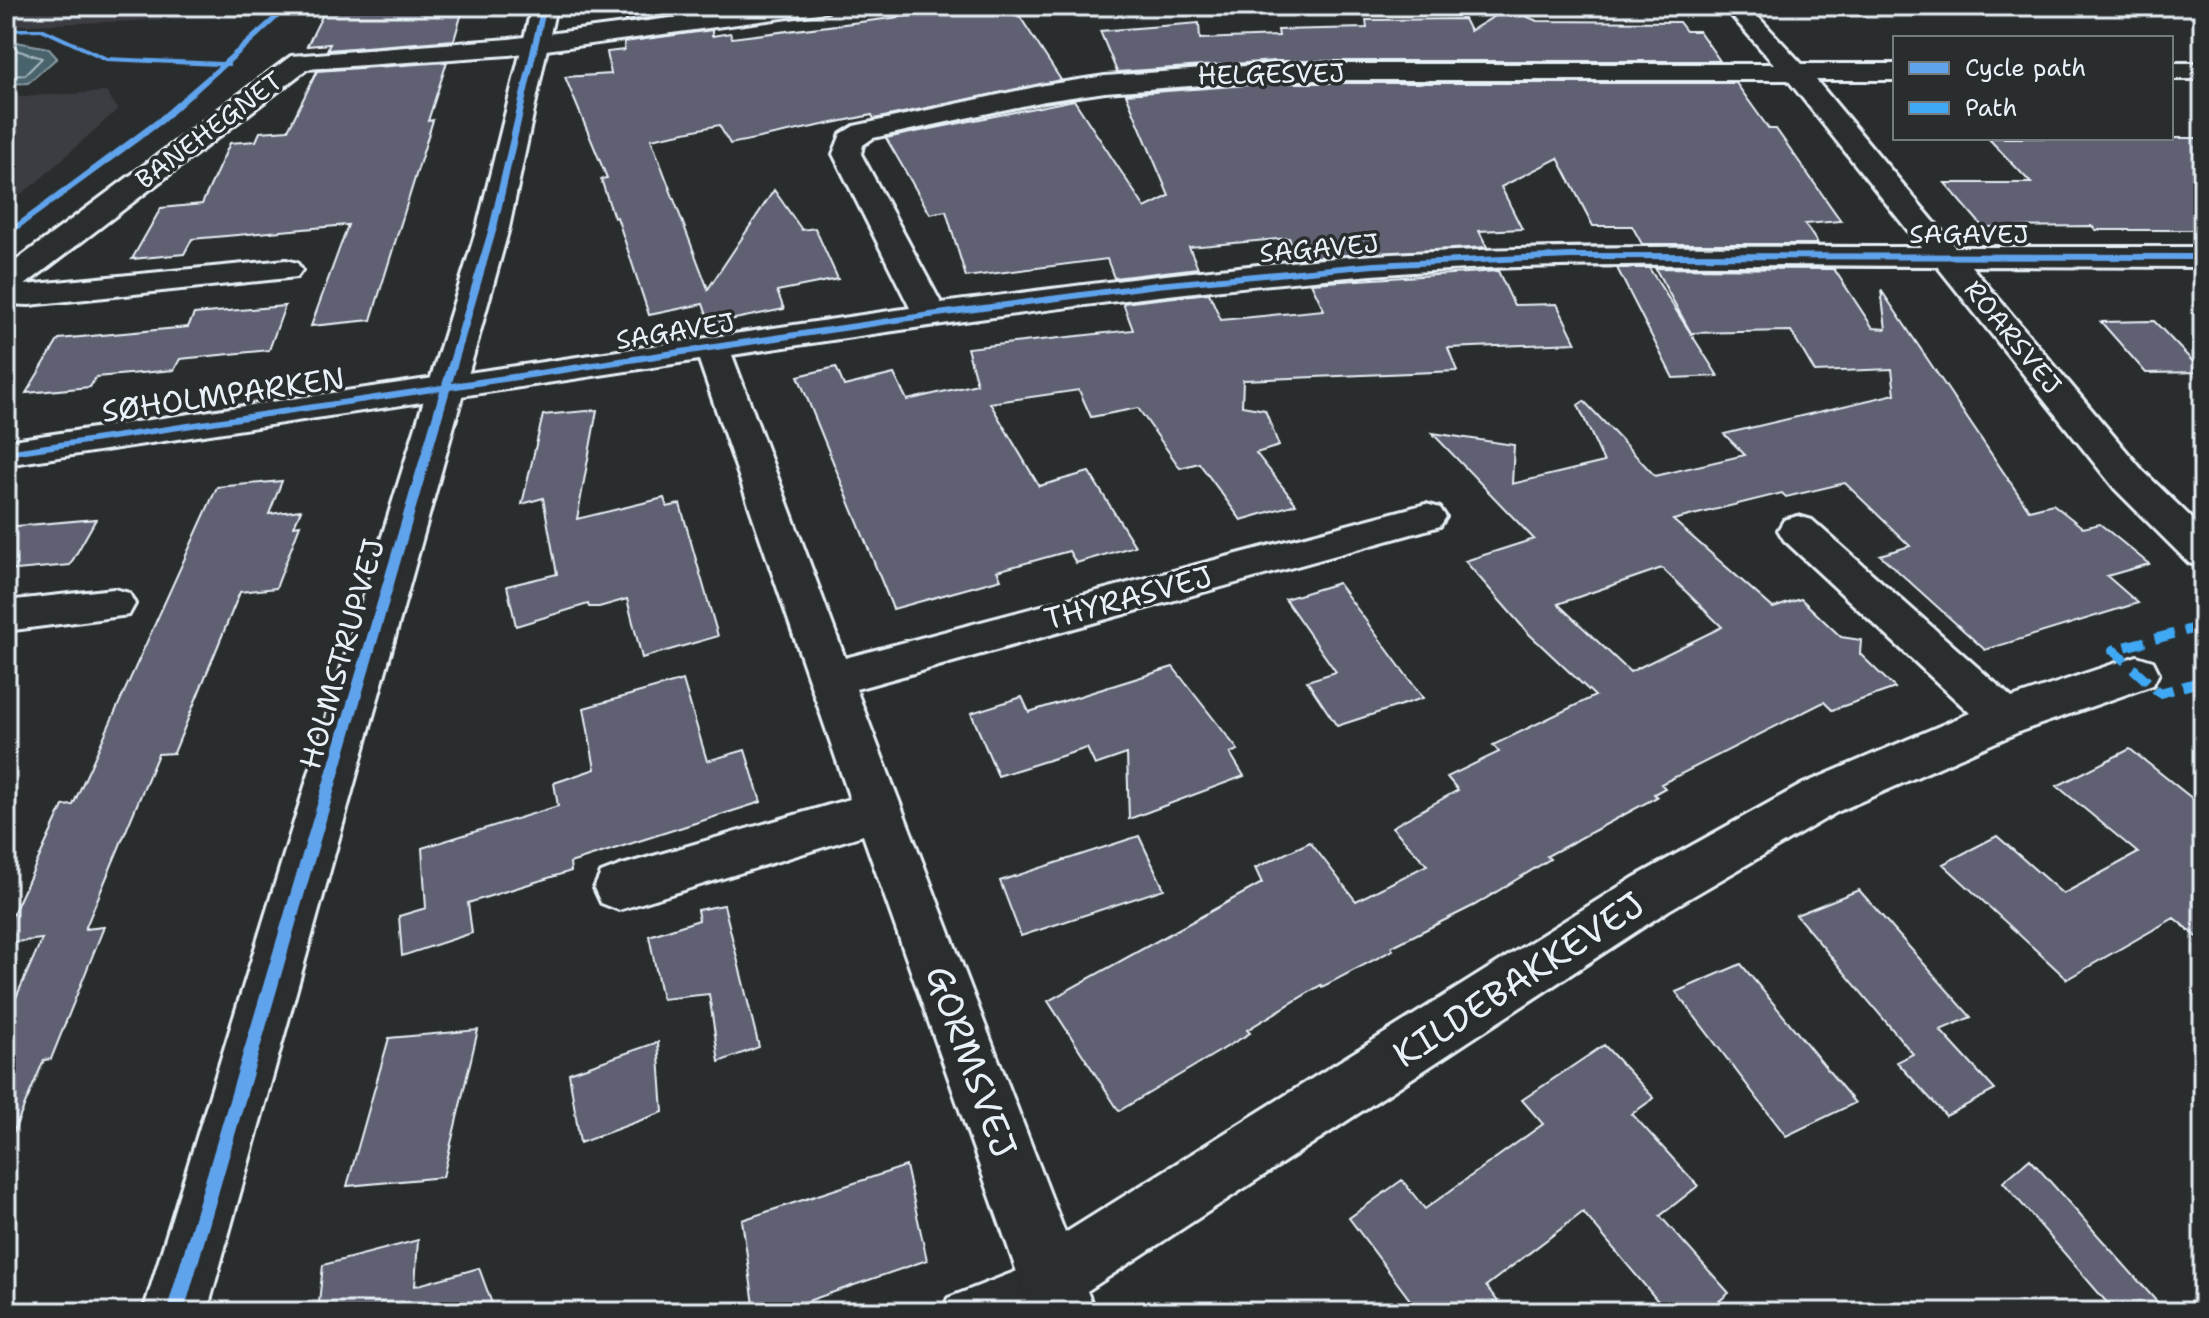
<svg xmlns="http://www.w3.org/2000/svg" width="2209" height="1318" viewBox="0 0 2209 1318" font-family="'Shantell Sans',sans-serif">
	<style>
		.built { fill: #3a3c42 }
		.water { fill: #49636d; stroke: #899ca5; stroke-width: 2 }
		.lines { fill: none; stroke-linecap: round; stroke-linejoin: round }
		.shore { stroke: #a8b8c0; stroke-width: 2 }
		.building { fill: #5e6072; stroke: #e8f1f8; stroke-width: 2; fill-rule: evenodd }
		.lane-casing { stroke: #e8f1f8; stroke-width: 6 }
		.street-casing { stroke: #e8f1f8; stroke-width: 6 }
		.secondary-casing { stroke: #e8f1f8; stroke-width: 6 }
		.lane { fill: #2a2d2e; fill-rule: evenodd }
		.street { fill: #2a2d2e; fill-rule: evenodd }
		.secondary { fill: #2a2d2e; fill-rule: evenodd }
		.quiet { stroke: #3fa9f5; stroke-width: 10; stroke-dasharray: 20 10; stroke-linecap: butt }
		.cycleway-casing { stroke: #2a2d2e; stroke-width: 5 }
		.cycleway { fill: #60a3ed; fill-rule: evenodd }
		.labels { text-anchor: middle; stroke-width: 7; stroke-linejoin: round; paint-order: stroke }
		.far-street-label { font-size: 26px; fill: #e8f1f8; stroke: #2a2d2e }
		.street-label { font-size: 30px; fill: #e8f1f8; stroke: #2a2d2e }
		.near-street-label { font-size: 36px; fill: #e8f1f8; stroke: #2a2d2e }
	</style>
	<rect width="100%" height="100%" fill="#2a2d2e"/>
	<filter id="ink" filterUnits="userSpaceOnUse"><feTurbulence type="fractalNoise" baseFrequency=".0125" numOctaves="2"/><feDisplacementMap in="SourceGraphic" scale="16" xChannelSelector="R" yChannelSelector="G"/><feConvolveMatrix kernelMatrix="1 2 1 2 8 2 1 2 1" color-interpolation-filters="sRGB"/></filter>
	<g filter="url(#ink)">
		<!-- built -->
		<path class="built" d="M6 6H215L183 19 6 26Z
			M106 92 118 109 37 182 6 205V97Z"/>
		<!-- water -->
		<path class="water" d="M6 40 48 48 57 58 28 83 6 84Z"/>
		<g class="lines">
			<!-- shore -->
			<path class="shore" d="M6 47 42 58 25 75 6 76"/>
		</g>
		<!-- building -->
		<path class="building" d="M327 6H464L454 40 327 50 330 44 307 46Z
			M628 6H712V10L626 21Z
			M988 6H1013L1061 80 874 119 872 115 730 144 719 125 651 139 708 289 774 190 802 230 815 228 838 279 777 291 784 309 710 324 703 304 649 315 617 217 614 218 601 179 607 178 565 77 611 74 607 52 624 50V42L712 30V36L730 33 732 38Z
			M1508 8 1537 21 1679 22 1686 31H1699L1720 61H1275L1117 72 1100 31 1199 23 1200 39 1279 36 1278 30 1367 28 1366 20 1464 19 1470 31Z
			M447 62 428 121 433 120 371 320 311 326 348 225 192 239 184 254 132 259 161 208 202 204 230 143 256 141 260 132 288 130 317 71Z
			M1275 83H1736L1769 129H1776L1841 221 1805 224 1818 244H1642L1632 226H1593L1558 158 1501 187 1522 229 1479 231 1487 247 1299 258 1289 238 1189 247 1198 268 1114 278 1107 259 966 277 946 211 930 214 886 138 1074 100 1145 208 1169 196 1126 94Z
			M1988 138H2203V230H2096L2092 226 1983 227 1945 183H2031Z
			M1617 268H1649L1718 376 1673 378Z
			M1655 268 1834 269 1873 328 1886 329 1881 290 2029 510 2053 504 2083 528 2100 524 2149 564 2107 576 2138 603 1985 650 1880 555 1910 546 1845 483 1786 497 1782 493 1673 520 1773 608 1801 599 1841 637 1861 640 1860 654 1895 688 1832 710 1824 702 1661 784 1665 788 1654 794 1657 797 1547 856 1550 859 1475 905 1391 947 1393 950 1322 987 1321 985 1247 1030 1250 1033 1119 1111 1048 1001 1262 883 1255 868 1310 842 1356 901 1427 865 1392 827 1458 790 1447 777 1499 752 1493 745 1595 696 1528 633 1465 561 1534 539 1432 433 1514 445 1512 484 1604 462 1578 405 1584 401 1655 476 1745 455 1724 434 1895 394 1892 369 1815 372 1791 331 1691 333ZM1662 568 1722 627 1630 672 1558 604Z
			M1498 271 1514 305 1557 304 1576 343 1448 348 1457 371 1243 380 1242 406 1265 410 1279 446 1256 453 1296 504 1241 520 1199 463 1180 468 1138 408 1091 417 1079 390 990 403 1039 486 1089 472 1135 546 1076 563 1069 551 997 571 1001 579 893 609 798 376 836 367 844 386 894 374 907 400 977 384 967 348 1133 330 1123 303 1209 293 1221 320 1324 310 1311 283Z
			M285 306 269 350 180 359 174 370 96 377 90 387 26 393 59 339 188 327 194 314Z
			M2154 321 2203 372 2146 373 2101 322Z
			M597 410 577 519 664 498 667 507 680 504 718 636 642 658 627 599 599 607H589L588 604 516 626 507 586 557 574 543 498 522 504 543 415Z
			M282 481 269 514 301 510 294 526 300 525 276 588 240 592 174 753 158 754 85 929 104 927 51 1059 44 1060 6 1149V1020L42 939 6 943V929L63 806 73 805 217 487Z
			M96 519 70 565 6 571V527Z
			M1338 583 1423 698 1337 726 1307 681 1336 672 1285 599Z
			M1173 667 1238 750 1230 753 1244 776 1129 819 1127 754 1095 765 1087 748 998 776 971 713 1022 697 1029 712Z
			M683 680 707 761 745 750 761 802 570 863 571 871 468 903 472 933 402 956 399 916 426 908 422 848 558 806 554 783 595 769 584 708Z
			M2130 749 2203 807V942L2174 918 2067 979 1943 864 1997 836 2063 894 2138 853 2057 786Z
			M1139 836 1164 889 1021 936 1000 881Z
			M1859 890 1971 1017 1940 1030 1995 1090 1946 1116 1897 1062 1913 1054 1796 915Z
			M724 905 759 1047 719 1062 709 994 662 999 649 936 699 920 697 910Z
			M1741 964 1855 1103 1786 1136 1676 992Z
			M478 1030 443 1177 347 1186 389 1038Z
			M658 1042 663 1112 580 1143 569 1073Z
			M1604 1045 1654 1098 1632 1114 1698 1186 1660 1216 1729 1293 1706 1312H1667L1583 1212 1486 1286 1506 1312H1419L1349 1218 1402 1180 1425 1209 1543 1124 1522 1100Z
			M2030 1159 2166 1312H2115L2003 1182Z
			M906 1166 927 1260 776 1312H755L742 1220Z
			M418 1240 415 1286 479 1268 495 1312H318L323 1265Z"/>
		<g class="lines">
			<defs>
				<path id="lane" d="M1051 1258 1065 1264 1071 1278 1065 1292 1014 1312H942L948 1298Z"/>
				<path id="street" d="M763 6H831L828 11 819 13 509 55 307 69 25 285 286 260 297 263 302 270 297 277 29 305 6 304V268L291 56 509 39Z
					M1723 6H1748L1802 64H1895V80H1816L1955 247H2203V267L1971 266 2143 471 2203 529V567L2189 563 2115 489 1937 266C1749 266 1559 260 1372 275 1157 292 945 323 732 355L845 658 1426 504 1440 508 1446 517 1440 526 856 689 1065 1233 1633 878 1803 784 1970 713 1784 540 1778 530 1784 520 1798 516 1812 520 2012 698 2137 656 2153 661 2159 673 2153 685 2021 731 1837 812 1669 910 1087 1291 1095 1312H1031L863 835 619 910 601 903 594 888 601 873 619 866 850 799 699 360 6 465V441L910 308 833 154 841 134 854 126 1045 85 1105 76 1275 64H1774ZM1275 80H1788L1921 247C1739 247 1557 244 1375 255 1230 265 1085 285 941 303L861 154 863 145 873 138 1045 101 1105 92Z
					M2171 63H2203V79H2171Z
					M114 589 129 593 135 604 129 615 6 631V601Z"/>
				<path id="secondary" d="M532 6H556L509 228 207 1312H143L477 228Z"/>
			</defs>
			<!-- lane casing -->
			<use href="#lane" class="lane-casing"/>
			<!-- street casing -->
			<use href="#street" class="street-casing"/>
			<!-- secondary casing -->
			<use href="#secondary" class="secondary-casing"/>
			<!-- lane -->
			<use href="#lane" class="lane"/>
			<!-- street -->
			<use href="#street" class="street"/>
			<!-- secondary -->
			<use href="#secondary" class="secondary"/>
			<!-- quiet -->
			<path class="quiet" d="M2203 626 2113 650 2160 693 2203 681"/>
			<defs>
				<path id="cycleway" d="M285 6H292L230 63V66H226L163 123 6 238V231L157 119 218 66 106 61 41 31 6 32V28H44L107 57 222 62Z
					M541 6H547L497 228 452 383 930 312 1157 282 1374 262 1570 253 2203 254V260L1570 259 1374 268 1157 288 930 318 450 390 184 1312H166L440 391 6 456V450L442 385 489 228Z"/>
			</defs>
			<!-- cycleway casing -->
			<use href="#cycleway" class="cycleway-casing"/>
			<!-- cycleway -->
			<use href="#cycleway" class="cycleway"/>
		</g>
	</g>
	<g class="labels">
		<!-- far-street labels -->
		<g class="far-street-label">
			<text transform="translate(1271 74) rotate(-1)" y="9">HELGESVEJ</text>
			<text transform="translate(209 130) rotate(-37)" y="9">BANEHEGNET</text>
			<text x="1969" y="243">SAGAVEJ</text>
			<text transform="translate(1319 248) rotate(-5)" y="9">SAGAVEJ</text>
			<text transform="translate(675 331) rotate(-9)" y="9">SAGAVEJ</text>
			<text transform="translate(2013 337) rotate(51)" y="9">ROARSVEJ</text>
		</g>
		<!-- street labels -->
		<g class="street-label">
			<text transform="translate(223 395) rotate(-8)" y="10">SØHOLMPARKEN</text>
			<text transform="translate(1128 598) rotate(-15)" y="10">THYRASVEJ</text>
			<text transform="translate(342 654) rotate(-74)" y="10">HOLMSTRUPVEJ</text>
		</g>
		<!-- near-street labels -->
		<g class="near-street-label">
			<text transform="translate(1518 979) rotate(-33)" y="13">KILDEBAKKEVEJ</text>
			<text transform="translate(972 1061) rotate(70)" y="13">GORMSVEJ</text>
		</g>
	</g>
	<!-- margin -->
	<rect width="2209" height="1318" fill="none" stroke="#2a2d2e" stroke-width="32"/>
	<rect x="16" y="16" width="2177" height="1286" fill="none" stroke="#e8f1f8" stroke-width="3" filter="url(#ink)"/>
	<!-- legend -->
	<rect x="1893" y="36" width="280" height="104" fill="#2a2d2e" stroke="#767b7f" stroke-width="2"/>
	<rect x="1909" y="62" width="40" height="12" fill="#60a3ed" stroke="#767b7f" stroke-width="2"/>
	<text x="1965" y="76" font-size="24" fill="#e8f1f8">Cycle path</text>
	<rect x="1909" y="102" width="40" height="12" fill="#3fa9f5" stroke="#767b7f" stroke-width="2"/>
	<text x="1965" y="116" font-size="24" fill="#e8f1f8">Path</text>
</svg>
